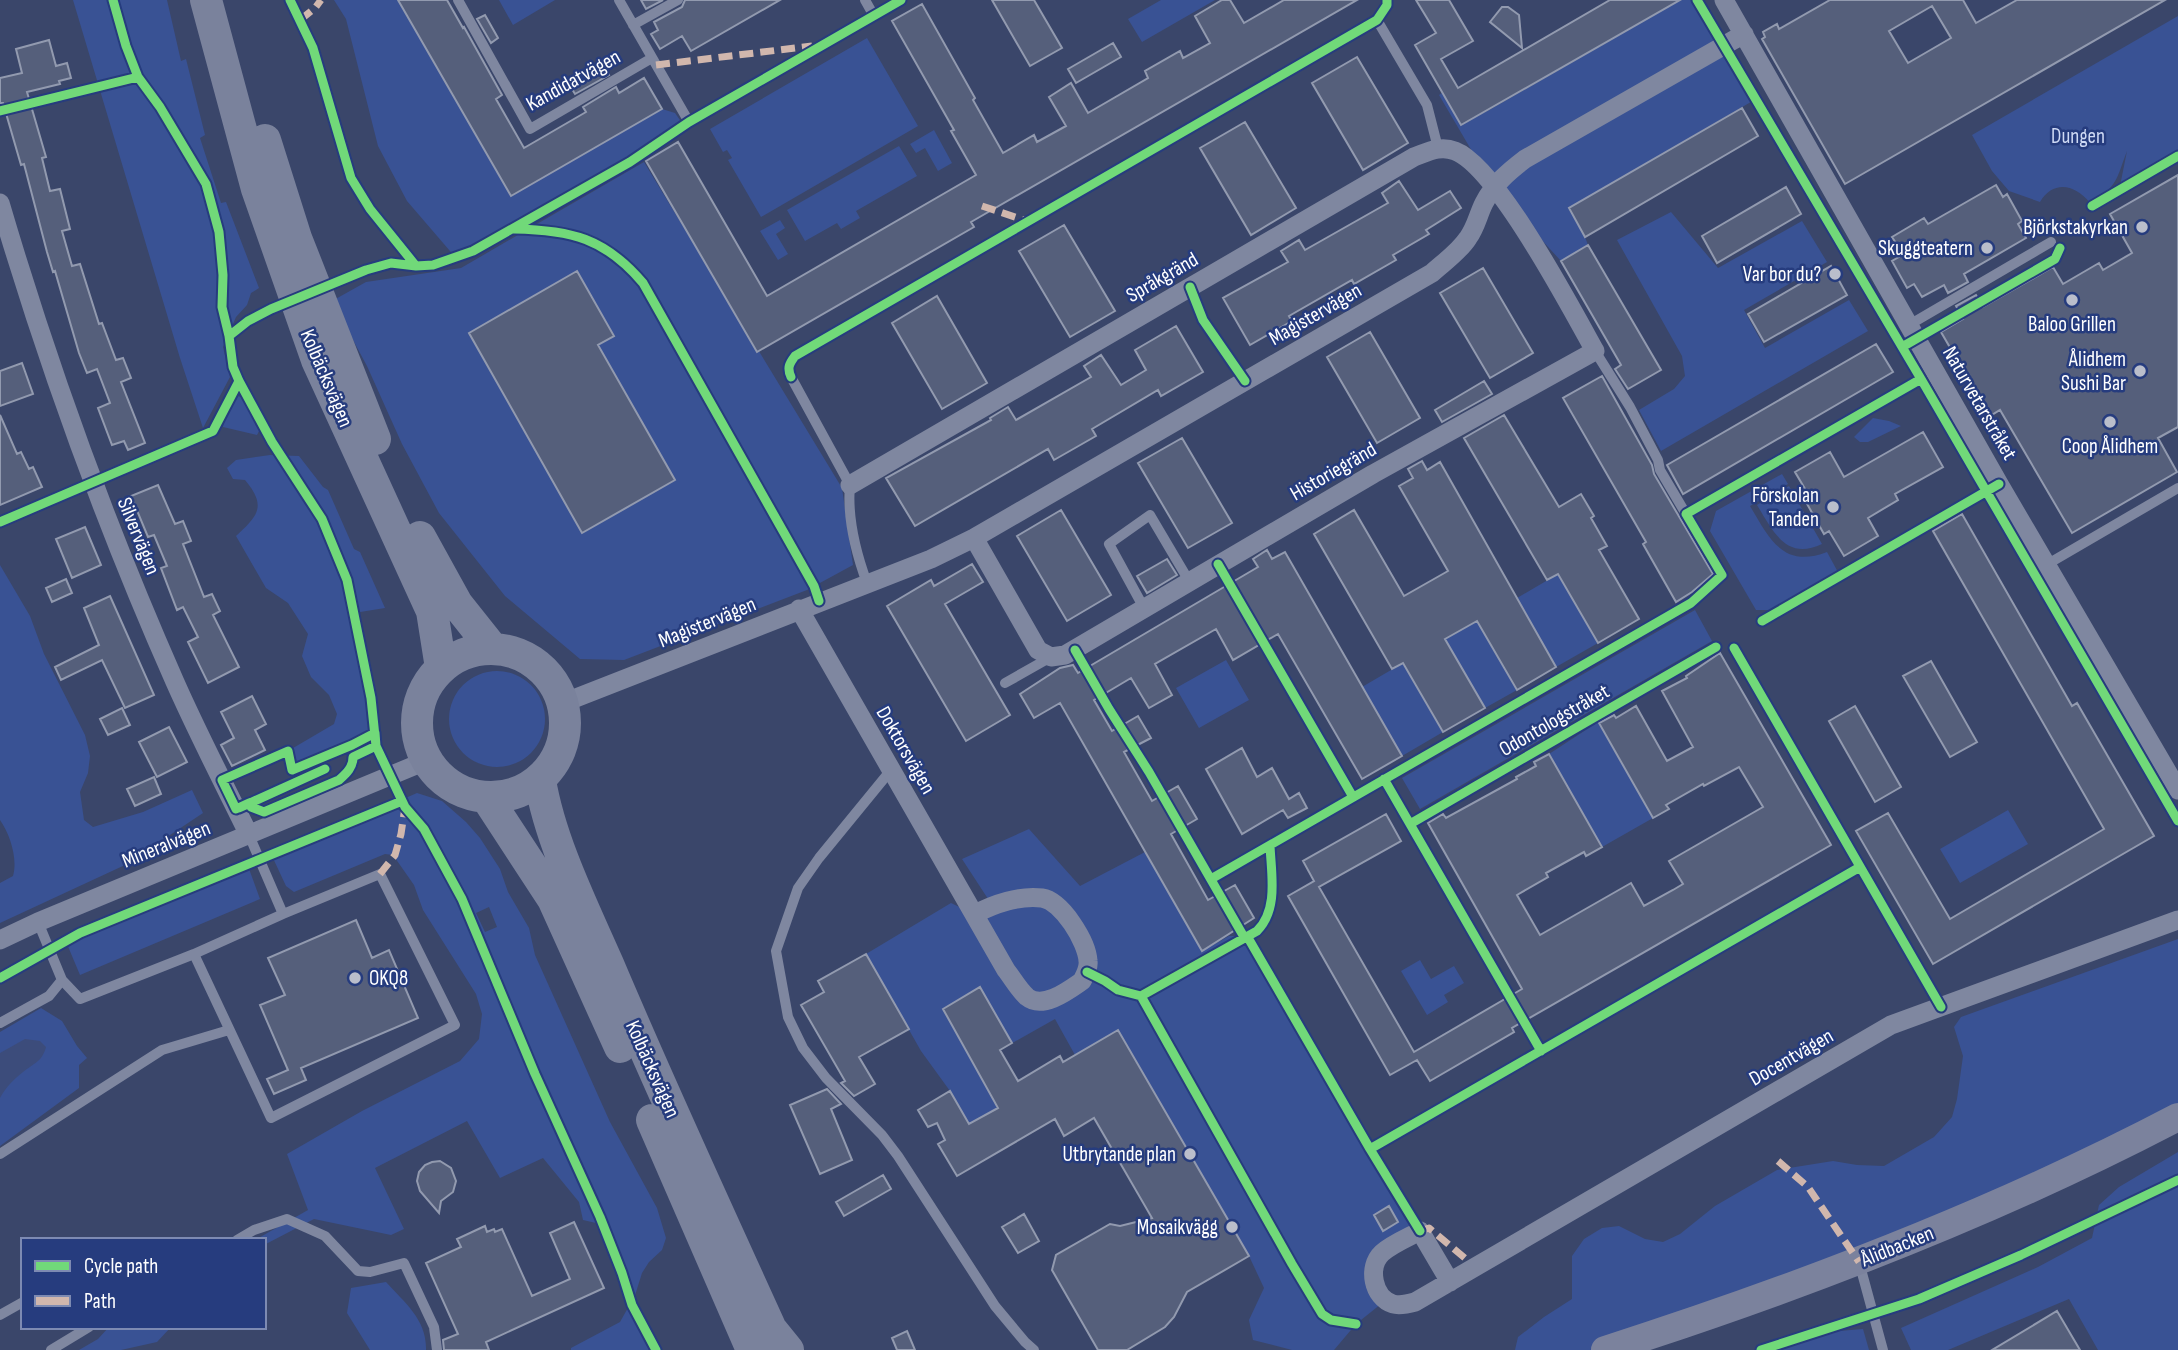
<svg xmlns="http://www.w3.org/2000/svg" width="2178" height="1350" viewBox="0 0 2178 1350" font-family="'Sofia Sans Condensed',sans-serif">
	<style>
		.green { fill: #395294; fill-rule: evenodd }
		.water { fill: #3c4c7b }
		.building { fill: #555f7b; stroke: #929aaf; stroke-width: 2; fill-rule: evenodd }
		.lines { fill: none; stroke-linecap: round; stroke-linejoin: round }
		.service { stroke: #7f87a0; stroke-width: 10 }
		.minor { stroke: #7f87a0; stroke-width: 19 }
		.secondary { stroke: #7b829d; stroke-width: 28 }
		.trunk { stroke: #7a829c; stroke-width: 32 }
		.quiet { stroke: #d1b7ad; stroke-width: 7; stroke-dasharray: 14 7; stroke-linecap: butt }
		.cycleway-casing { stroke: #263c7e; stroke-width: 13 }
		.cycleway { stroke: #71d979; stroke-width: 9 }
		.poi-dot { fill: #babecb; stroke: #263c7e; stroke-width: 2.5 }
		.labels { text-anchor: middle; stroke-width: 5; stroke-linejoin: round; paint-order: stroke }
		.street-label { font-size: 21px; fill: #fff; stroke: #263c7e }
		.park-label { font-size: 21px; fill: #ced9f4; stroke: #263c7e }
		.poi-label { font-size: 21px; fill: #fff; stroke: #263c7e; text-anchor: end }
	</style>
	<rect width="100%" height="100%" fill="#3a466a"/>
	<!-- green -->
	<path class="green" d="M73 0H167L181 61 186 59 205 135 200 138 221 203 226 202 259 288 251 293 247 305 236 317 223 347 230 377 203 428 180 358Z
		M334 0H398L511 196 662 109 675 113 682 123 658 145 630 162 514 229 456 258 407 201 378 146 346 19Z
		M499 0H555L513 25Z
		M1161 0H1215L1142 42 1128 19Z
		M1674 0H1697L1756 99 1569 208 1585 237 1588 245 1561 261 1493 187 1439 95 1442 93 1461 124 1491 109 1675 3Z
		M2178 16V156L2119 191 2127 151C2116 180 2118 186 2090 203 2075 184 2053 180 2040 202L2009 191 1992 171 1972 135Z
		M867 38 918 126 761 217 728 160 732 158 727 150 723 152 710 129Z
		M934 130 952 163 938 171 925 148 916 153 910 144Z
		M899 146 917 176 856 211 860 218 841 229 837 223 805 241 787 210Z
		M644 162 842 488 853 565 807 590 624 660 580 659 505 596 439 513 402 444 367 366 332 301 366 282 461 268Z
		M1671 212 1718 268 1802 221 1827 262 1744 310 1765 348 1849 300 1868 331 1661 451 1639 410 1674 389 1685 376 1682 356 1617 240Z
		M780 220 785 228 776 234 788 254 778 260 760 231Z
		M238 396 244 398 260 429 257 435 223 427C224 417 230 402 238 396Z
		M1873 418 1889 421 1901 426 1868 442H1860L1854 437Z
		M270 455 299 456 323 487 328 490 354 549 360 552 385 608 354 613 371 698 375 733 352 745 292 770 288 751 334 724 337 714 329 695 311 677 302 656 308 634 288 603 266 588 236 536C258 516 267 506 245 480L233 479 227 468 236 460Z
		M1782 474 1788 484 1750 506C1769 538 1783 569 1827 552L1839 574 1776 610H1756L1710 531 1716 511Z
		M1789 486 1822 544C1786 561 1773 531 1757 505Z
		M0 565 30 616 44 654 85 735 90 756 88 773 80 792 84 820 93 827 143 812 192 790 203 813 125 865 0 923V883L13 876C18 859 10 834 0 820Z
		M1558 574 1598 643 1556 667 1517 598Z
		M1695 610 1712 641 1420 809 1402 778Z
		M1477 621 1517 690 1485 708 1445 639Z
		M1226 660 1249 700 1199 728 1176 688Z
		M1403 663 1443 732 1402 756 1362 687Z
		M449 719a48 48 0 1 1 96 0a48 48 0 1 1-96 0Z
		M1598 722 1653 818 1602 847 1549 754Z
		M417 793 442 801 466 822 480 838 500 869 508 892 529 928 535 955 610 1122 657 1208 666 1238 662 1250 649 1262 642 1273 632 1305 656 1350H571V1348L620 1322 629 1306 596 1223 583 1220 579 1202 543 1158 500 1178 467 1121 375 1168 404 1229 391 1235 314 1219 264 1245V1240H255L308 1210 287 1154 362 1111 460 1061 479 1039 482 1014 476 994 423 910 414 885 393 855 385 854 294 892 286 886 272 856ZM489 907 497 927 485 932 476 913Z
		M2008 810 2028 844 1960 883 1940 849Z
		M1029 829 1080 886 1145 852 1202 951 1229 936H1247L1370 1149 1420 1231 1376 1262 1386 1300 1356 1324 1334 1350H1292L1253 1340 1249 1320 1264 1288 1249 1256 1118 1031 1075 1055 1055 1019 1000 1050 1018 1081 1004 1089 1011 1100 969 1124 950 1091 921 1051 866 954 951 903 974 914 992 905 962 859Z
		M248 866 260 899 80 975 67 944Z
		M2178 939V1117L1605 1350H1515L1518 1337 1544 1317 1572 1299V1256L1584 1239 1602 1228 1619 1226 1645 1239 1663 1242 1680 1234 1715 1206 1777 1170 1833 1161 1857 1165 1884 1166 1934 1137 1952 1117 1957 1099 1963 1056 1954 1027 1961 1017Z
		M1420 960 1431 979 1454 966 1464 983 1444 995 1448 1002 1427 1015 1401 971Z
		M41 1008 62 1021 77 1046 87 1058 79 1065V1088L0 1146V1032Z
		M2178 1152V1350H2098L2069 1299 1948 1350H1911L1901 1328 2038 1267 2092 1238 2099 1205 2119 1187Z
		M386 1282C405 1303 427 1320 426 1350H370L347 1313 351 1288Z
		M109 1327H171L157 1342 121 1350H79L98 1339Z
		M1863 1329 1869 1350H1761L1815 1333Z"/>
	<!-- water -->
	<path class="water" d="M25 1039 40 1041 46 1047C42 1062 34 1063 23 1072 14 1079 6 1087 0 1098V1053Z"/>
	<!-- building -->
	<path class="building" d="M398 0H447L463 28 464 27 502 95 496 99 524 148 586 112 583 107 616 87 619 93 644 78 662 109 511 196Z
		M641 0H663L646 9Z
		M685 0H780L691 51 682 36 660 49 651 34 658 30 654 22 682 7Z
		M992 0H1034L1062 48 1030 66Z
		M1222 0H1230L1244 23 1284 0H1357L971 222 974 227 757 352 646 161 678 142 767 296 976 175 951 131 954 130 892 21 922 4 975 98 973 100 1003 153 1034 135 1037 142 1066 126 1049 97 1071 83 1088 113 1148 78 1145 71 1180 51 1183 58 1210 43 1195 16Z
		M1416 0H1449L1473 41 1441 59 1458 88 1610 0H1680L1461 125 1415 45 1436 33Z
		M1830 0H1963L1976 23 2017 0H2165L1845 184 1762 39 1765 37 1763 32 1777 24 1779 29ZM1932 6 1951 38 1908 63 1889 31Z
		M1502 7H1508L1519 15 1522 48 1490 22Z
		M485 15 498 38 491 43 477 19Z
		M49 40 56 66 67 63 71 78 59 81 60 84 27 92 46 157 42 158 50 191 60 189 70 229 62 231 72 266 80 264 99 324 102 323 116 360 123 358 131 378 121 382 145 443 128 450 124 441 112 445 98 408 110 403 97 369 87 373 79 353 55 271 53 272 47 252 24 164 21 165 3 103H0V78L22 73 16 49Z
		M1113 43 1121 57 1076 83 1068 69Z
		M1357 57 1408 143 1363 170 1312 83Z
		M606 69 609 75 575 94 572 89Z
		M1742 108 1758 136 1585 237 1569 208Z
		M1245 122 1296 208 1251 235 1200 148Z
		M2178 175V427L2158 438 2177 472 2072 533 2000 410 1990 416 1941 332 1963 319 1956 306 1976 295 1983 307 2053 267 2063 284 2099 263 2103 270 2132 253 2110 214Z
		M1399 181 1418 210 1450 191 1461 208 1426 230 1429 234 1393 255 1396 260 1354 284 1352 280 1289 316 1292 321 1250 345 1223 298 1288 262 1281 251 1299 240 1305 250 1388 203 1382 193Z
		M1996 185 2003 197 2007 194 2022 221 2018 224 2026 238 1964 274 1968 282 1948 293 1944 285 1922 297 1914 284 1907 288 1892 261 1899 257 1892 245 1896 243 1892 237 1924 218 1928 224Z
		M1786 187 1801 214 1717 263 1702 236Z
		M1064 225 1115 311 1070 337 1019 251Z
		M1588 245 1661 370 1628 389 1615 369 1621 365 1561 261Z
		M1831 266 1847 295 1764 342 1748 314Z
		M1483 268 1533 353 1490 378 1440 293Z
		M577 271 614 336 598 345 675 480 582 533 469 333Z
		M937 296 987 383 942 409 892 323Z
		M1176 326 1203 372 1161 396 1158 390 1092 429 1096 436 1054 460 1048 449 915 526 886 478 991 420 990 418 1008 407 1016 420 1091 377 1084 366 1101 355 1121 385 1146 370 1135 350Z
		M1370 332 1420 418 1377 443 1327 357Z
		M1876 344 1893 372 1683 494 1667 465Z
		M22 363 33 394 0 406V371Z
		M1602 376 1652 465 1654 474 1713 574 1692 592 1676 602 1643 544 1646 542 1563 398Z
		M1484 381 1492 394 1442 422 1435 410Z
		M0 415 17 454 21 452 29 469 33 467 42 487 0 505Z
		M1504 415 1559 507 1581 494 1594 516 1591 518 1607 546 1599 550 1639 619 1598 643 1558 574 1547 580 1464 438Z
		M1923 432 1943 467 1895 494 1898 500 1868 518 1878 536 1844 556 1829 531 1824 534 1806 502 1811 499 1795 472 1830 452 1844 477Z
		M1182 438 1232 523 1188 548 1138 463Z
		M1422 461 1427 470 1440 462 1556 667 1517 690 1477 621 1445 639 1485 708 1443 732 1403 663 1392 669 1314 534 1354 510 1404 596 1448 571 1399 486 1413 478 1408 469Z
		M158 485 175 524 183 521 191 541 183 544 204 597 212 594 220 611 213 615 239 667 208 683 188 642 198 637 183 607 177 610 161 568 167 566 154 535 148 537 131 496Z
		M1061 510 1111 595 1067 621 1017 536Z
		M1962 514 2072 706 2077 703 2154 836 1933 964 1856 831 1888 813 1950 919 2104 829 1933 531Z
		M85 527 101 565 72 578 56 539Z
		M1267 550 1272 559 1285 552 1402 756 1362 779 1278 634 1233 660 1216 629 1155 664 1172 695 1149 708 1131 678 1094 700 1112 731 1138 716 1151 738 1124 752 1152 801 1178 786 1197 819 1171 834 1208 900 1235 885 1254 918 1202 951 1060 703 1034 718 1020 694 1060 668 1073 665 1078 673 1258 567 1253 559Z
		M1167 559 1177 575 1147 593 1137 576Z
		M972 564 983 582 945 604 1010 715 966 741 887 606 931 580 934 586Z
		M66 579 72 593 52 602 46 588Z
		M110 596 154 695 125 708 102 660 61 680 55 667 99 645 84 608Z
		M1720 653 1831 845 1512 1028 1514 1032 1430 1081 1417 1060 1390 1075 1288 896 1314 881 1303 861 1386 814 1401 841 1319 887 1414 1052 1522 989 1428 823 1443 814 1446 818 1517 779 1516 777 1536 766 1534 762 1549 754 1602 847 1586 856 1584 852 1546 873 1548 877 1517 895 1540 935 1631 883 1644 906 1673 890 1683 884 1669 861 1763 807 1739 767 1704 786 1703 784 1666 805 1669 809 1653 818 1599 723 1614 715 1616 718 1636 706 1667 761 1693 747 1662 691 1687 678 1686 676Z
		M1931 661 1977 742 1950 757 1903 676Z
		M252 696 266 724 255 730 265 750 232 766 221 745 234 738 221 712Z
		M1855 706 1901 787 1875 802 1829 721Z
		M122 708 130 725 108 735 100 719Z
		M169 727 187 762 157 777 139 742Z
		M1242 748 1257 777 1272 768 1289 799 1299 793 1307 808 1288 818 1283 810 1242 834 1206 769Z
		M154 777 161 794 135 806 127 789Z
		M356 920 372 958 389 950 418 1018 301 1068 306 1080 274 1094 267 1079 288 1070 260 1005 285 995 268 958Z
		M866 954 909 1029 859 1057 875 1084 854 1096 841 1083 845 1081 801 1005 824 992 818 981Z
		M980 987 1012 1043 1000 1050 1018 1081 1060 1056 1063 1062 1118 1030 1249 1256 1187 1292 1174 1317 1165 1327 1127 1350H1098L1052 1270 1056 1255 1110 1224 1120 1226 1152 1218 1094 1118 1064 1136 1055 1119 957 1176 938 1144 945 1140 937 1123 928 1127 918 1110 950 1091 969 1124 998 1108 943 1009Z
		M827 1089 841 1104 831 1109 852 1160 820 1174 790 1105Z
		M440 1161 451 1168 456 1181 453 1192 441 1201 439 1213 420 1191 417 1181 419 1172 425 1165 432 1162Z
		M883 1175 891 1189 844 1216 836 1202Z
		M1389 1206 1398 1222 1383 1231 1374 1215Z
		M1024 1214 1039 1241 1018 1253 1002 1227Z
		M574 1222 604 1288 486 1342 489 1350H444L443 1340 458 1334 426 1263 461 1247 457 1239 485 1226 487 1232 494 1229 495 1232 502 1229 532 1296 570 1279 550 1233Z
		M2057 1311 2080 1350H1992Z
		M907 1331 915 1350H897L892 1338Z"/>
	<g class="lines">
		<!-- service -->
		<path class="service" d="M458 0 530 129 652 58
			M619 0 689 122
			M865 0 874 16
			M1377 20 1427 105 1438 148
			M633 25 678 0
			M1909 325 2051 242
			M791 377 850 485C847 517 856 553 867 583
			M1686 514 1921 379
			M2034 572 2178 488
			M1144 608 1109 544 1150 515 1189 581
			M1762 621 1999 484
			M1005 683 1051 657
			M891 770 819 858 798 888 776 951 788 1017 803 1048 826 1078 882 1135 898 1156 995 1306 1025 1342 1034 1350
			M1384 779 1410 824 1716 647
			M249 835 283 914
			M380 874 455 1025 271 1118 194 954 283 914Z
			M1211 879 1691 603 1722 575 1660 470 1658 460 1630 407 1595 351
			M38 922 62 980 80 999 194 954
			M0 1023 49 996 62 980
			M0 1154 162 1050 229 1030
			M237 1240 254 1230 287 1219 325 1236 358 1271 370 1272 404 1263 434 1327 437 1350
			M1859 1262 1883 1350
			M0 1315 23 1302
			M51 1350 89 1327"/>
		<!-- minor -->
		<path class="minor" d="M1724 0 1999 484 2178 790
			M0 203C48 366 106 526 175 682 198 734 224 784 249 835
			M850 485 1414 157C1428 152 1440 145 1455 151 1497 167 1571 308 1595 351L1373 474 1065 655 1051 657 1038 650 974 538
			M799 609 1006 970C1013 979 1019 990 1027 997 1043 1010 1069 990 1082 981 1085 975 1089 968 1088 961 1087 942 1062 901 1042 898 1020 895 994 904 975 914
			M563 703 931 559 974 538 1432 273C1444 262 1459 252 1468 238 1476 227 1478 215 1484 203 1494 184 1508 172 1525 159L1744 34
			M0 940 38 922 428 760
			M1450 1282 1420 1231C1409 1237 1392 1244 1382 1253 1367 1267 1373 1298 1393 1304 1400 1306 1408 1304 1415 1302L1891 1025 2178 920"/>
		<!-- secondary -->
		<path class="secondary" d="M1605 1350C1802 1287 1995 1213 2178 1117"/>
		<!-- trunk -->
		<path class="trunk" d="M206 0 257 189 317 360 432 611 441 668
			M265 140 296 238 375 439
			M420 537 457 604 492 648
			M417 723a74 74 0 1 1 148 0a74 74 0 1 1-148 0Z
			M540 780C550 841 583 907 608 964 660 1087 716 1208 771 1329L788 1350
			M487 798 553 899 620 1047
			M652 1120 752 1350"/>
		<!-- quiet -->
		<path class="quiet" d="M300 20 315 8 321 0
			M656 65 812 46
			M982 206 1027 221
			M380 874 395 855 401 834 405 807
			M1778 1161 1808 1187 1859 1262
			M1420 1231 1429 1228 1466 1259"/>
		<defs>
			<path id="cycleway" d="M113 0 126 46 138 77 160 107 206 184 219 232 223 275 222 307 229 336 233 367 239 381 272 442 322 519 347 580 371 698 376 746 405 807 424 829 462 899 535 1074 600 1217 622 1273 632 1305 656 1350
				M290 0 313 48 351 178 370 209 416 266
				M1697 0 1921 379 2178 821
				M0 111 138 77
				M2092 206 2178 156
				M514 229C571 230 605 238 643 283L814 586 819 601
				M1190 287 1203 320 1245 381
				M229 336 248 321 271 309 366 270 391 263 416 266 433 265 473 251 630 162 689 122 901 0
				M1902 347 2055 259 2060 248
				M791 377C787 368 789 364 795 356L1377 20 1387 5V0
				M0 522 213 431 239 381
				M1218 564 1353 797
				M1762 621 1999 484
				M1734 648 1941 1007
				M1075 650 1109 709 1149 772 1244 937
				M375 733 376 746 353 757C353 767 347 773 339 780L264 812 251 807 249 803 236 809 222 780 288 751 292 770 352 745Z
				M1384 779 1541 1051
				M239 808 325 769
				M1410 824 1716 647
				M1211 879 1691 603 1722 575 1686 514 1921 379
				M1247 936 1370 1149 1420 1231
				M1087 972 1105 981 1118 990 1141 996 1292 1264 1322 1314 1331 1320 1356 1324
				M0 978 80 933 402 801
				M1141 996 1257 931C1279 909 1271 873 1270 845
				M1370 1149 1860 867
				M1761 1350 1919 1299 2021 1255 2178 1180"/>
		</defs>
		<!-- cycleway casing -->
		<use href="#cycleway" class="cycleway-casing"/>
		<!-- cycleway -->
		<use href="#cycleway" class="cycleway"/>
	</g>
	<!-- markers -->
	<g class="poi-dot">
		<circle cx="2142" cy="227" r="7"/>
		<circle cx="1987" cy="248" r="7"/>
		<circle cx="1835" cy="274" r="7"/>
		<circle cx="2072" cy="300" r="7"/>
		<circle cx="2140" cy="371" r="7"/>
		<circle cx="2110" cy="422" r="7"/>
		<circle cx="1833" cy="507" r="7"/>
		<circle cx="355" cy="978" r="7"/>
		<circle cx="1190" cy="1154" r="7"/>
		<circle cx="1232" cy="1227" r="7"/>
	</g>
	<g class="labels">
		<!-- street labels -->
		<g class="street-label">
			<text transform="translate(573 80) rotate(-29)" y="7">Kandidatvägen</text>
			<text transform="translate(1162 277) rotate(-30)" y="7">Språkgränd</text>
			<text transform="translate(1315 314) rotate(-30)" y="7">Magistervägen</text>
			<text transform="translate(327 378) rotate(67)" y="7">Kolbäcksvägen</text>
			<text transform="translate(1980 403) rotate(60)" y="7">Naturvetarstråket</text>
			<text transform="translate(1333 471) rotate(-30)" y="7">Historiegränd</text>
			<text transform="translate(139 536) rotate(68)" y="7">Silvervägen</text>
			<text transform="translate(707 622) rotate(-22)" y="7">Magistervägen</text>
			<text transform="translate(1554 720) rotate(-30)" y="7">Odontologstråket</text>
			<text transform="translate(906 750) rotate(60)" y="7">Doktorsvägen</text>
			<text transform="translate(166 844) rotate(-22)" y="7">Mineralvägen</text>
			<text transform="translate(1791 1057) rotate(-30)" y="7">Docentvägen</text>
			<text transform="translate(653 1069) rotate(66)" y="7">Kolbäcksvägen</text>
			<text transform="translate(1897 1246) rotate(-22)" y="7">Ålidbacken</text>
		</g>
		<!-- park labels -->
		<g class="park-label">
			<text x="2078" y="143">Dungen</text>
		</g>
		<!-- poi labels -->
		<g class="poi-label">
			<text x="2128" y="234">Björkstakyrkan</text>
			<text x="1973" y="255">Skuggteatern</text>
			<text x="1821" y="281">Var bor du?</text>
			<text x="2072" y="331" text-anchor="middle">Baloo Grillen</text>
			<text x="2126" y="366">Ålidhem<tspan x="2126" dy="24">Sushi Bar</tspan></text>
			<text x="2110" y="453" text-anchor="middle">Coop Ålidhem</text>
			<text x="1819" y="502">Förskolan<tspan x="1819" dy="24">Tanden</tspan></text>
			<text x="369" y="985" text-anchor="start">OKQ8</text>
			<text x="1176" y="1161">Utbrytande plan</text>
			<text x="1218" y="1234">Mosaikvägg</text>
		</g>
	</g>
	<!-- legend -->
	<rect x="21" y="1238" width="245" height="91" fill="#263c7e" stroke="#7d8ab2" stroke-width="2"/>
	<rect x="35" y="1261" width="35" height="10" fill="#71d979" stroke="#7d8ab2" stroke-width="2"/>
	<text x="84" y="1273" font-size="21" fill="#ffffff">Cycle path</text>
	<rect x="35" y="1296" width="35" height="10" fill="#d1b7ad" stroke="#7d8ab2" stroke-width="2"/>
	<text x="84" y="1308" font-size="21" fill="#ffffff">Path</text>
</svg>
